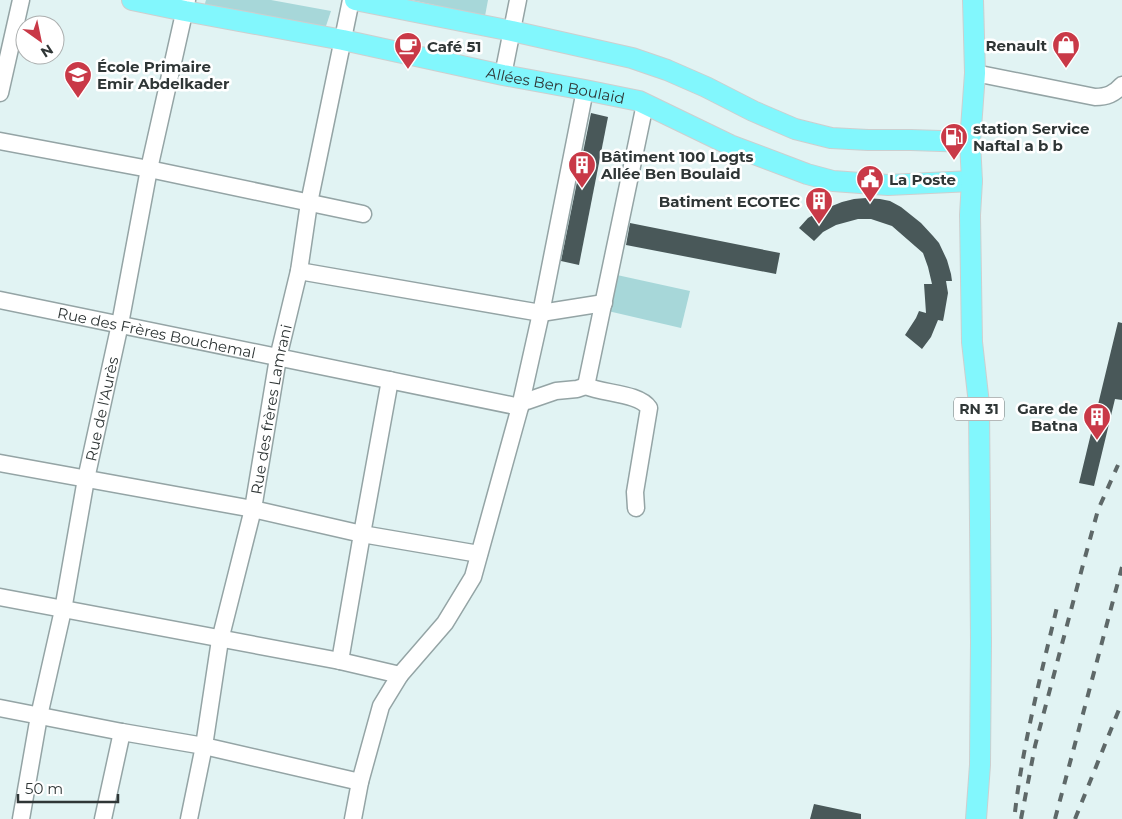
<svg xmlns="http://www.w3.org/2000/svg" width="1122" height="819" font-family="Montserrat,sans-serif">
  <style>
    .green { fill: #a7d7d9 }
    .building { fill: #495859 }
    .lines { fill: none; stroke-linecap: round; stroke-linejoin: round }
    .minor-casing { stroke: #94a4a5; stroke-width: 19 }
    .major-casing { stroke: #cdcfcf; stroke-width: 22 }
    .minor { stroke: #fff; stroke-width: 16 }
    .major { stroke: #82f7fd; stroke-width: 20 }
    .rail { stroke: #5e6868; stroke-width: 4; stroke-dasharray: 9 9; stroke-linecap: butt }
    .labels { text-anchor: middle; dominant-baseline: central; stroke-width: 5; stroke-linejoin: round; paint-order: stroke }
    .shield { fill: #fff; stroke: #6d7272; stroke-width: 1 }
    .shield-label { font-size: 14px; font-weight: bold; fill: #2f3636 }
    .poi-label { font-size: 15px; font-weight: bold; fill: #2f3636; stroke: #fff; text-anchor: start }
    .street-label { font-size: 15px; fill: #2f3636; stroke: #fff }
  </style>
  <rect width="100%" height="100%" fill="#e1f3f3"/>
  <g class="green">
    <path d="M206,0H271L331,11L325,29L203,10Z"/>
    <path d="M411,0H488L485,16Z"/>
    <path d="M617,275L690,291L681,328L608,311Z"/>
  </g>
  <g class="building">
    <path d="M591,113L608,117L579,265L561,261Z"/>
    <path d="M866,198L880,199L890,201L901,207L921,223L933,236L939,243L947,260L951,274L952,281H946L948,293L944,316L943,321L938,320L931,337L922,349L905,335L916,318L919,311L926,313L924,284H932L928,267L923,253L892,226L871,219H858L836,225L823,232L814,241L799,228L808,218L822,210L842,202L854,199Z"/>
    <path d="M630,223L780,253L776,274L626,245Z"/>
    <path d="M1118,322L1122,323V400L1115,399L1094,486L1079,483Z"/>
    <path d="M814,804L861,814V819H810Z"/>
  </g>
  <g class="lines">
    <defs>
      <g id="minor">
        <path d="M975,73L1095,97C1107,97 1114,94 1122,85"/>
        <path d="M503,75L518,0"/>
        <path d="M0,93L21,0"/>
        <path d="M0,141L149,169L363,214"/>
        <path d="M299,271L541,313L604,303"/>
        <path id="s1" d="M0,300L520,407"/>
        <path d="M527,401L556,391L577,389L586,386"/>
        <path d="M0,463L253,509L362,534L479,554"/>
        <path d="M636,508L635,492L649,408C639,393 604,394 586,386L645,104"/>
        <path d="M0,597L340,661L400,675"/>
        <path d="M340,661L362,534L390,380"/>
        <path d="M0,708L122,732L204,746L360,782"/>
        <path id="s2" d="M21,819L39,716L63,610L86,479L120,324L149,169L187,0"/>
        <path d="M103,819L122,732"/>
        <path id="s3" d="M189,819L204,746L220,640L253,509L278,358L299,271L309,203L351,0"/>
        <path d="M353,819L360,782L381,706L400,675L445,623L473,577L520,407L541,313L585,90"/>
      </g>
      <g id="major">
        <path id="s4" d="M132,0L185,11L343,40L503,75L585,90L639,101L730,145L807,174L833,181L888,185L972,181"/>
        <path d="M355,0L512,31L632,58L667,70L706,87L753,111L795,129L831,138L868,140H911L970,142"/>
        <path d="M973,0L975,73L970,142L972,181L970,215L972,342L979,404L981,642L980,765L976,819"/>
      </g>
    </defs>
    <use href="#minor" class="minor-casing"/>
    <use href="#major" class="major-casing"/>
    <use href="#minor" class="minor"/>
    <use href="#major" class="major"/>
    <g class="rail">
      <path d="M1015,812C1023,743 1041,675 1057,607"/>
      <path d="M1021,819L1035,746L1084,561L1098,510L1118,465"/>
      <path d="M1055,819L1122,567"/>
      <path d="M1075,819L1122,702"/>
    </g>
  </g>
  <defs>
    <symbol id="shop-pin" viewBox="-11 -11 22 30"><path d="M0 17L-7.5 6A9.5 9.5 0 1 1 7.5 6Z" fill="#c93947" stroke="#fff"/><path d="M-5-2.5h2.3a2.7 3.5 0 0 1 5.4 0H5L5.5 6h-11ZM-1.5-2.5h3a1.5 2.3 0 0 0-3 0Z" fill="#fff"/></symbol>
    <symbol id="cafe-pin" viewBox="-11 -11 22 30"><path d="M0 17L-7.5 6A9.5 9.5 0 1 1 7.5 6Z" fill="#c93947" stroke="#fff"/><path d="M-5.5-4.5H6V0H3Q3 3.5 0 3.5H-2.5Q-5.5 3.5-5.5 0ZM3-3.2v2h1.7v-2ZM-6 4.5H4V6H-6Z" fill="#fff"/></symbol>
    <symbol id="school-pin" viewBox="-11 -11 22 30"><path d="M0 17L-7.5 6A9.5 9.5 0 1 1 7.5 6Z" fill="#c93947" stroke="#fff"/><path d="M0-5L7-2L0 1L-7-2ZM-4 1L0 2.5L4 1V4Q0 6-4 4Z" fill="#fff"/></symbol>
    <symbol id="fuel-pin" viewBox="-11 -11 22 30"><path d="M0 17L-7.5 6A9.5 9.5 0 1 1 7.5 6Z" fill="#c93947" stroke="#fff"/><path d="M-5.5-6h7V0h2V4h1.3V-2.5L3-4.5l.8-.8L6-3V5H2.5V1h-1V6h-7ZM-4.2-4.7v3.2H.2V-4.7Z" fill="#fff"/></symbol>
    <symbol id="building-pin" viewBox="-11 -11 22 30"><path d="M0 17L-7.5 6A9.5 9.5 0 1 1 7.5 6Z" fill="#c93947" stroke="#fff"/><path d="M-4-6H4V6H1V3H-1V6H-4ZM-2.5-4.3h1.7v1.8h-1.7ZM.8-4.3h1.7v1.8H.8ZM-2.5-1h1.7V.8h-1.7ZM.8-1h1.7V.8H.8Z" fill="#fff"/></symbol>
    <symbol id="civic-pin" viewBox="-11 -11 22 30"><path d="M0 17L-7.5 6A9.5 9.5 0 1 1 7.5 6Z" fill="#c93947" stroke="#fff"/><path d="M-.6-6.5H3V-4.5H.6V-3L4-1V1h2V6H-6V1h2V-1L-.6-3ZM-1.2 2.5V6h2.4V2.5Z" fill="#fff"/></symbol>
  </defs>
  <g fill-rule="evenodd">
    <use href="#shop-pin" x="1050" y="29" width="32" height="43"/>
    <use href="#cafe-pin" x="392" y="30" width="32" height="43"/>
    <use href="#school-pin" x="62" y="59" width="32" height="43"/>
    <use href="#fuel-pin" x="938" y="121" width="32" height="43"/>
    <use href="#building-pin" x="566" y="149" width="32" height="43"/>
    <use href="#civic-pin" x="854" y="163" width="32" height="43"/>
    <use href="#building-pin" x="803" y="185" width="32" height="43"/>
    <use href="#building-pin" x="1081" y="401" width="32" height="43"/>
  </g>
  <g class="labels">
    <rect class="shield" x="954" y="397.5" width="50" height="23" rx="4"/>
    <g class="shield-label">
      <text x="979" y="409">RN 31</text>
    </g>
    <g class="poi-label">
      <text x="1047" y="45" text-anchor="end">Renault</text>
      <text x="427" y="46">Café 51</text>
      <text x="97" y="66">École Primaire<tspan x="97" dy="17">Emir Abdelkader</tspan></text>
      <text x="973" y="128">station Service<tspan x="973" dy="17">Naftal a b b</tspan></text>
      <text x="601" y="156">Bâtiment 100 Logts<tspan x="601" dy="17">Allée Ben Boulaid</tspan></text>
      <text x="889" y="179">La Poste</text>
      <text x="800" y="201" text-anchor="end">Batiment ECOTEC</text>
      <text x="1078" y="408" text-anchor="end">Gare de<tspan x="1078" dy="17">Batna</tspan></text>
    </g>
    <g class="street-label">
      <text stroke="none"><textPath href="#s4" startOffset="432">Allées Ben Boulaid</textPath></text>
      <text stroke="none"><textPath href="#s1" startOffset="160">Rue des Frères Bouchemal</textPath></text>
      <text stroke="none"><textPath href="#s2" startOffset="418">Rue de l'Aurès</textPath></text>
      <text stroke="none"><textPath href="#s3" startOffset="418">Rue des frères Lamrani</textPath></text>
    </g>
  </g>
  <g transform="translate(40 40) rotate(147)"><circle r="24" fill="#ffffff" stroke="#acafaf"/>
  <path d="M0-4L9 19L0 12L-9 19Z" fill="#c93947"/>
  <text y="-8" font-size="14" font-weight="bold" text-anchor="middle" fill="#2f3636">N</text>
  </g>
  <path d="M18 794v8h100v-8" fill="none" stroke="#2f3636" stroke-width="2.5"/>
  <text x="25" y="794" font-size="15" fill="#2f3636" stroke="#ffffff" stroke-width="4" paint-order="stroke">50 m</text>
</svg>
